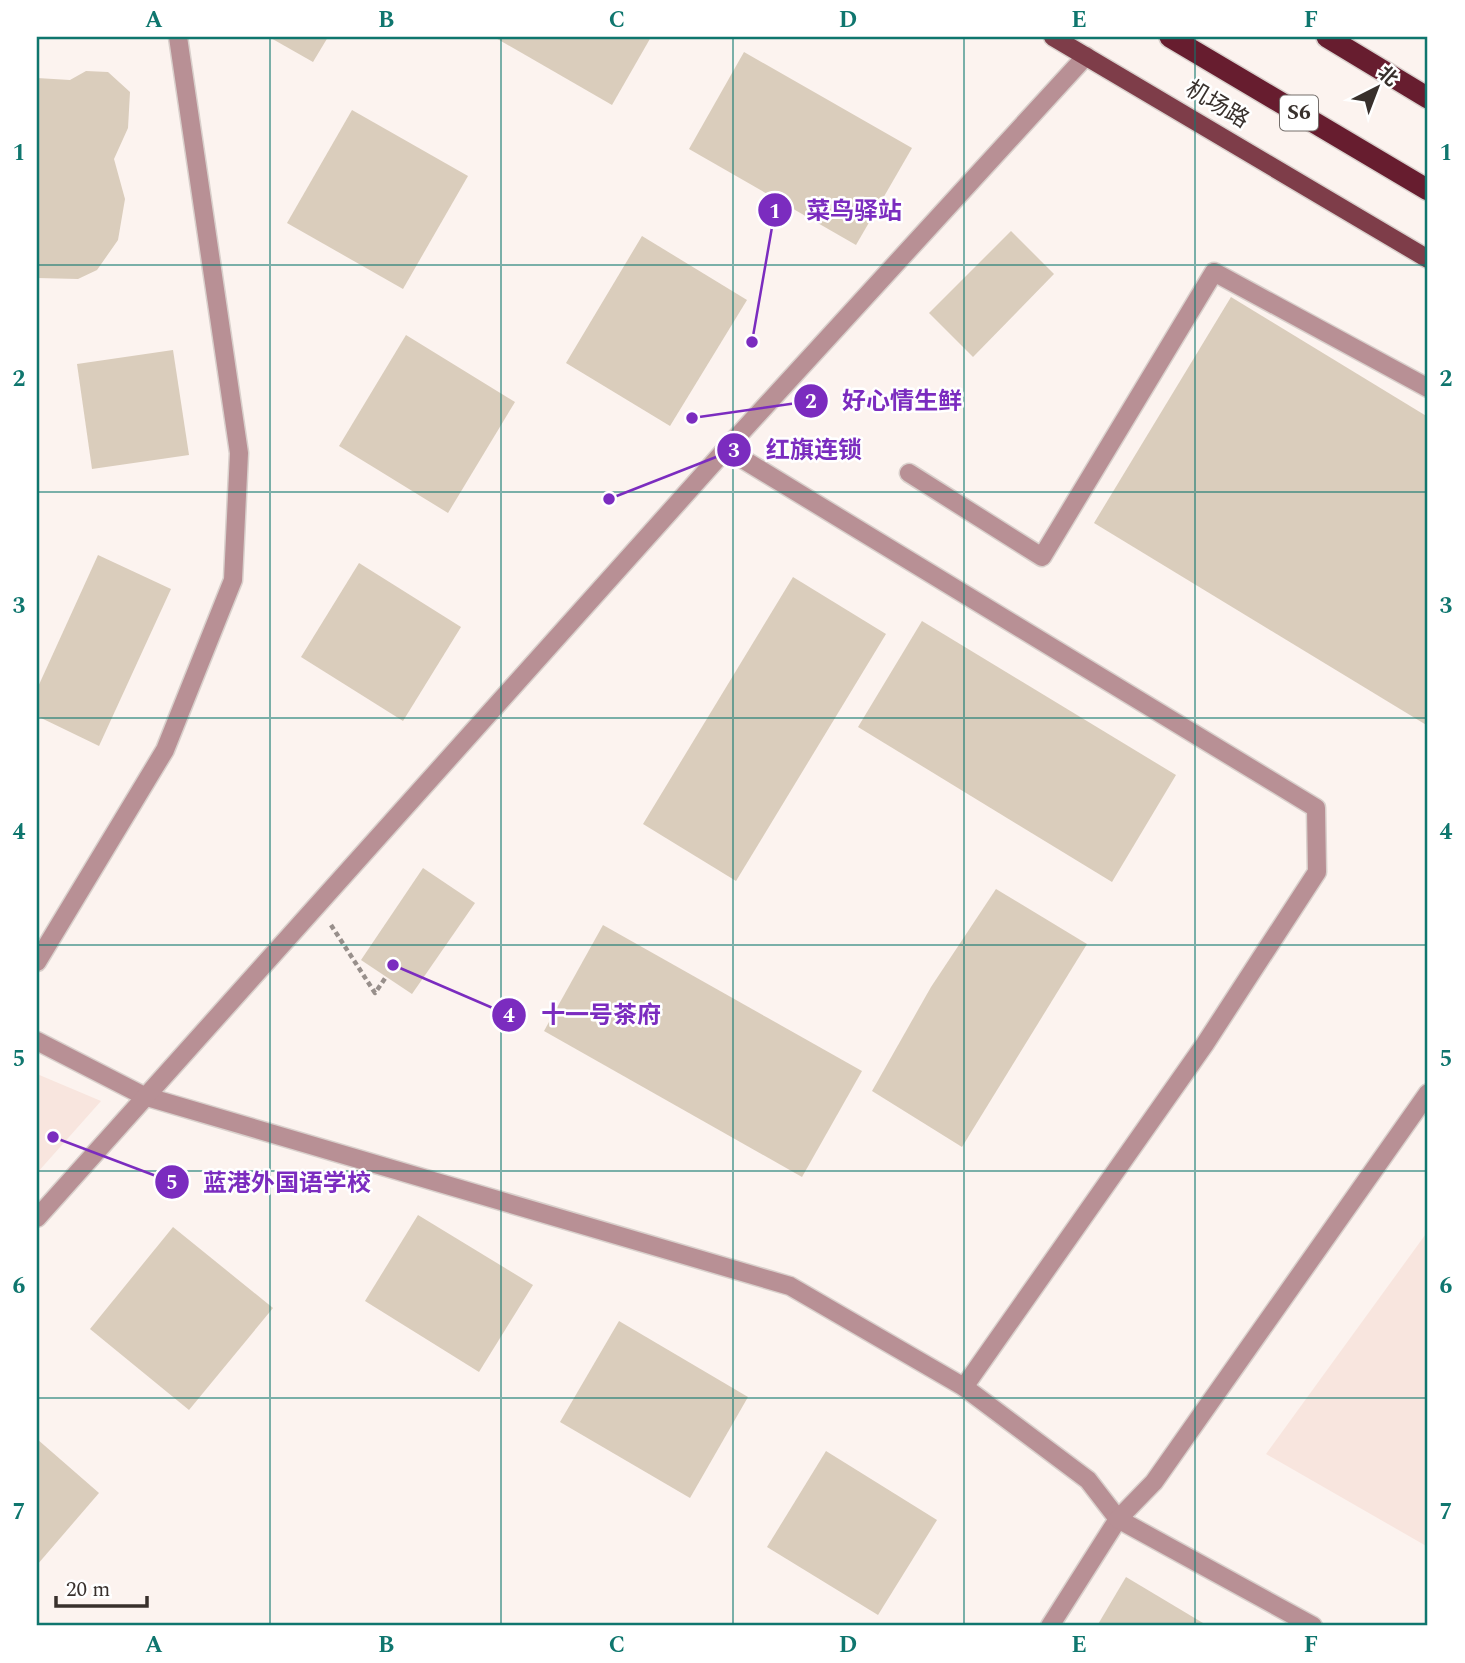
<svg xmlns="http://www.w3.org/2000/svg" width="1465" height="1663" font-family="Spectral,'Noto Sans SC',serif">
  <style>
    .built { fill: #f8e5de }
    .building { fill: #dacdbc }
    .lines { fill: none; stroke-linecap: round; stroke-linejoin: round }
    .minor-casing { stroke: #d9d0cc; stroke-width: 21 }
    .major-casing { stroke: #d9d0cc; stroke-width: 21 }
    .highway-casing { stroke: #d9d0cc; stroke-width: 24 }
    .path { stroke: #988f8b; stroke-width: 4.5; stroke-dasharray: 5 3.5; stroke-linecap: butt }
    .minor { stroke: #b89095; stroke-width: 18 }
    .major { stroke: #7e3d49; stroke-width: 18 }
    .highway { stroke: #671d2f; stroke-width: 21 }
    .grid { fill: none; stroke: #0f766e; stroke-width: 2; stroke-opacity: 0.55 }
    .labels { text-anchor: middle; dominant-baseline: central; stroke-width: 5; stroke-linejoin: round; paint-order: stroke }
    .shield { fill: #fff; stroke: #746e6b; stroke-width: 2 }
    .shield-label { font-size: 21px; font-weight: bold; fill: #38302c }
    .street-label { font-size: 23px; fill: #38302c; stroke: #fff }
    .leader { fill: none; stroke: #7b2cbf; stroke-width: 2.5 }
    .callout-dot { fill: #7b2cbf; stroke: #fff; stroke-width: 2.5 }
    .mark-label { font-size: 21px; text-anchor: middle; font-weight: bold; fill: #fff }
    .callout-label { font-size: 24px; text-anchor: middle; font-weight: bold; fill: #7b2cbf; stroke: #fff; stroke-width: 5; stroke-linejoin: round; paint-order: stroke }
    .neatline { fill: none; stroke: #0f766e; stroke-width: 2.5 }
    .grid-label { font-size: 23px; text-anchor: middle; font-weight: bold; fill: #0f766e }
  </style>
  <rect width="100%" height="100%" fill="#fcf3ef"/>
  <g class="built">
    <path d="M37,1074L101,1101L37,1173Z"/>
    <path d="M1428,1231V1547L1266,1454Z"/>
  </g>
  <g class="building">
    <path d="M269,37H328L313,62Z"/>
    <path d="M494,37H651L612,105Z"/>
    <path d="M744,52L912,148L856,245L689,149Z"/>
    <path d="M86,71L108,72L130,92L128,128L114,159L125,199L118,240L97,270L78,279L37,278V78L70,80Z"/>
    <path d="M352,110L468,176L403,289L287,223Z"/>
    <path d="M1011,231L1054,274L973,357L929,313Z"/>
    <path d="M642,236L747,300L670,426L566,363Z"/>
    <path d="M1231,297L1428,417V726L1094,523Z"/>
    <path d="M406,335L515,402L448,513L339,446Z"/>
    <path d="M173,350L189,455L92,469L77,364Z"/>
    <path d="M98,555L171,589L99,746L37,716V689Z"/>
    <path d="M359,563L461,627L403,721L301,657Z"/>
    <path d="M793,577L886,634L736,881L643,824Z"/>
    <path d="M922,621L1176,775L1112,882L858,727Z"/>
    <path d="M423,868L475,903L412,994L361,960Z"/>
    <path d="M996,889L1087,944L962,1147L872,1091L931,987Z"/>
    <path d="M603,925L862,1071L802,1177L544,1031Z"/>
    <path d="M418,1215L533,1285L479,1372L365,1301Z"/>
    <path d="M173,1227L273,1308L189,1410L90,1329Z"/>
    <path d="M619,1321L748,1397L690,1498L560,1422Z"/>
    <path d="M37,1439L99,1493L37,1565Z"/>
    <path d="M826,1451L937,1520L878,1615L767,1547Z"/>
    <path d="M1126,1577L1208,1626H1097Z"/>
  </g>
  <g class="lines">
    <defs>
      <g id="minor">
        <path d="M726,449L1316,808L1317,872L1205,1044L964,1387"/>
        <path d="M909,473L1042,557L1214,272L1428,388"/>
        <path d="M37,962L165,750L233,580L239,453L178,37"/>
        <path d="M37,1041L144,1096L790,1286L964,1387L1088,1480L1118,1519L1050,1626"/>
        <path d="M37,1218L726,449L1086,56"/>
        <path d="M1313,1626L1118,1519L1154,1482L1428,1093"/>
      </g>
      <path id="major" d="M1053,37L1428,259"/>
      <g id="highway">
        <path d="M1170,37L1428,190"/>
        <path d="M1327,37L1428,98"/>
      </g>
    </defs>
    <use href="#minor" class="minor-casing"/>
    <use href="#major" class="major-casing"/>
    <use href="#highway" class="highway-casing"/>
    <path class="path" d="M331,925L375,993L386,977"/>
    <use href="#minor" class="minor"/>
    <use href="#major" class="major"/>
    <use href="#highway" class="highway"/>
  </g>
  <path class="grid" d="M270,37V1626M501,37V1626M733,37V1626M964,37V1626M1195,37V1626M37,265H1428M37,492H1428M37,718H1428M37,945H1428M37,1171H1428M37,1398H1428"/>
  <g class="labels">
    <rect class="shield" x="1280" y="95.5" width="38" height="35" rx="5"/>
    <g class="shield-label">
      <text x="1299" y="113">S6</text>
    </g>
    <g class="street-label">
      <text transform="translate(1217 105) rotate(31)">机场路</text>
    </g>
  </g>
  <path class="leader" d="M752 342L775 210M692 418L811 401M609 499L734 450M393 965L509 1015M53 1137L172 1182"/>
  <g class="callout-dot">
    <circle cx="752" cy="342" r="7"/>
    <circle cx="692" cy="418" r="7"/>
    <circle cx="609" cy="499" r="7"/>
    <circle cx="393" cy="965" r="7"/>
    <circle cx="53" cy="1137" r="7"/>
    <circle cx="775" cy="210" r="18"/>
    <circle cx="811" cy="401" r="18"/>
    <circle cx="734" cy="450" r="18"/>
    <circle cx="509" cy="1015" r="18"/>
    <circle cx="172" cy="1182" r="18"/>
  </g>
  <g class="mark-label">
    <text x="775" y="218">1</text>
    <text x="811" y="408">2</text>
    <text x="734" y="457">3</text>
    <text x="509" y="1022">4</text>
    <text x="172" y="1189">5</text>
  </g>
  <g class="callout-label">
    <text x="854" y="219">菜鸟驿站</text>
    <text x="902" y="409">好心情生鲜</text>
    <text x="814" y="458">红旗连锁</text>
    <text x="601" y="1023">十一号茶府</text>
    <text x="287" y="1191">蓝港外国语学校</text>
  </g>
  <rect width="1465" height="1663" fill="none" stroke="#ffffff" stroke-width="77"/>
  <g transform="translate(1377 88) rotate(42)" stroke="#ffffff" stroke-width="5" paint-order="stroke">
  <path d="M0-5L12 26L0 18L-12 26Z" fill="#38302c"/>
  <text y="-10" font-size="19" font-weight="bold" text-anchor="middle" fill="#38302c">北</text>
  </g>
  <path d="M56 1596v10h91v-10" fill="none" stroke="#38302c" stroke-width="3.5"/>
  <text x="66" y="1596" font-size="21" fill="#38302c" stroke="#ffffff" stroke-width="5" paint-order="stroke">20 m</text>
  <rect x="38" y="38" width="1388" height="1586" class="neatline"/>
  <g class="grid-label">
    <text x="154" y="27">A</text>
    <text x="386" y="27">B</text>
    <text x="617" y="27">C</text>
    <text x="848" y="27">D</text>
    <text x="1079" y="27">E</text>
    <text x="1311" y="27">F</text>
    <text x="19" y="160">1</text>
    <text x="1446" y="160">1</text>
    <text x="19" y="386">2</text>
    <text x="1446" y="386">2</text>
    <text x="19" y="613">3</text>
    <text x="1446" y="613">3</text>
    <text x="19" y="839">4</text>
    <text x="1446" y="839">4</text>
    <text x="19" y="1066">5</text>
    <text x="1446" y="1066">5</text>
    <text x="19" y="1293">6</text>
    <text x="1446" y="1293">6</text>
    <text x="19" y="1519">7</text>
    <text x="1446" y="1519">7</text>
    <text x="154" y="1652">A</text>
    <text x="386" y="1652">B</text>
    <text x="617" y="1652">C</text>
    <text x="848" y="1652">D</text>
    <text x="1079" y="1652">E</text>
    <text x="1311" y="1652">F</text>
  </g>
</svg>
